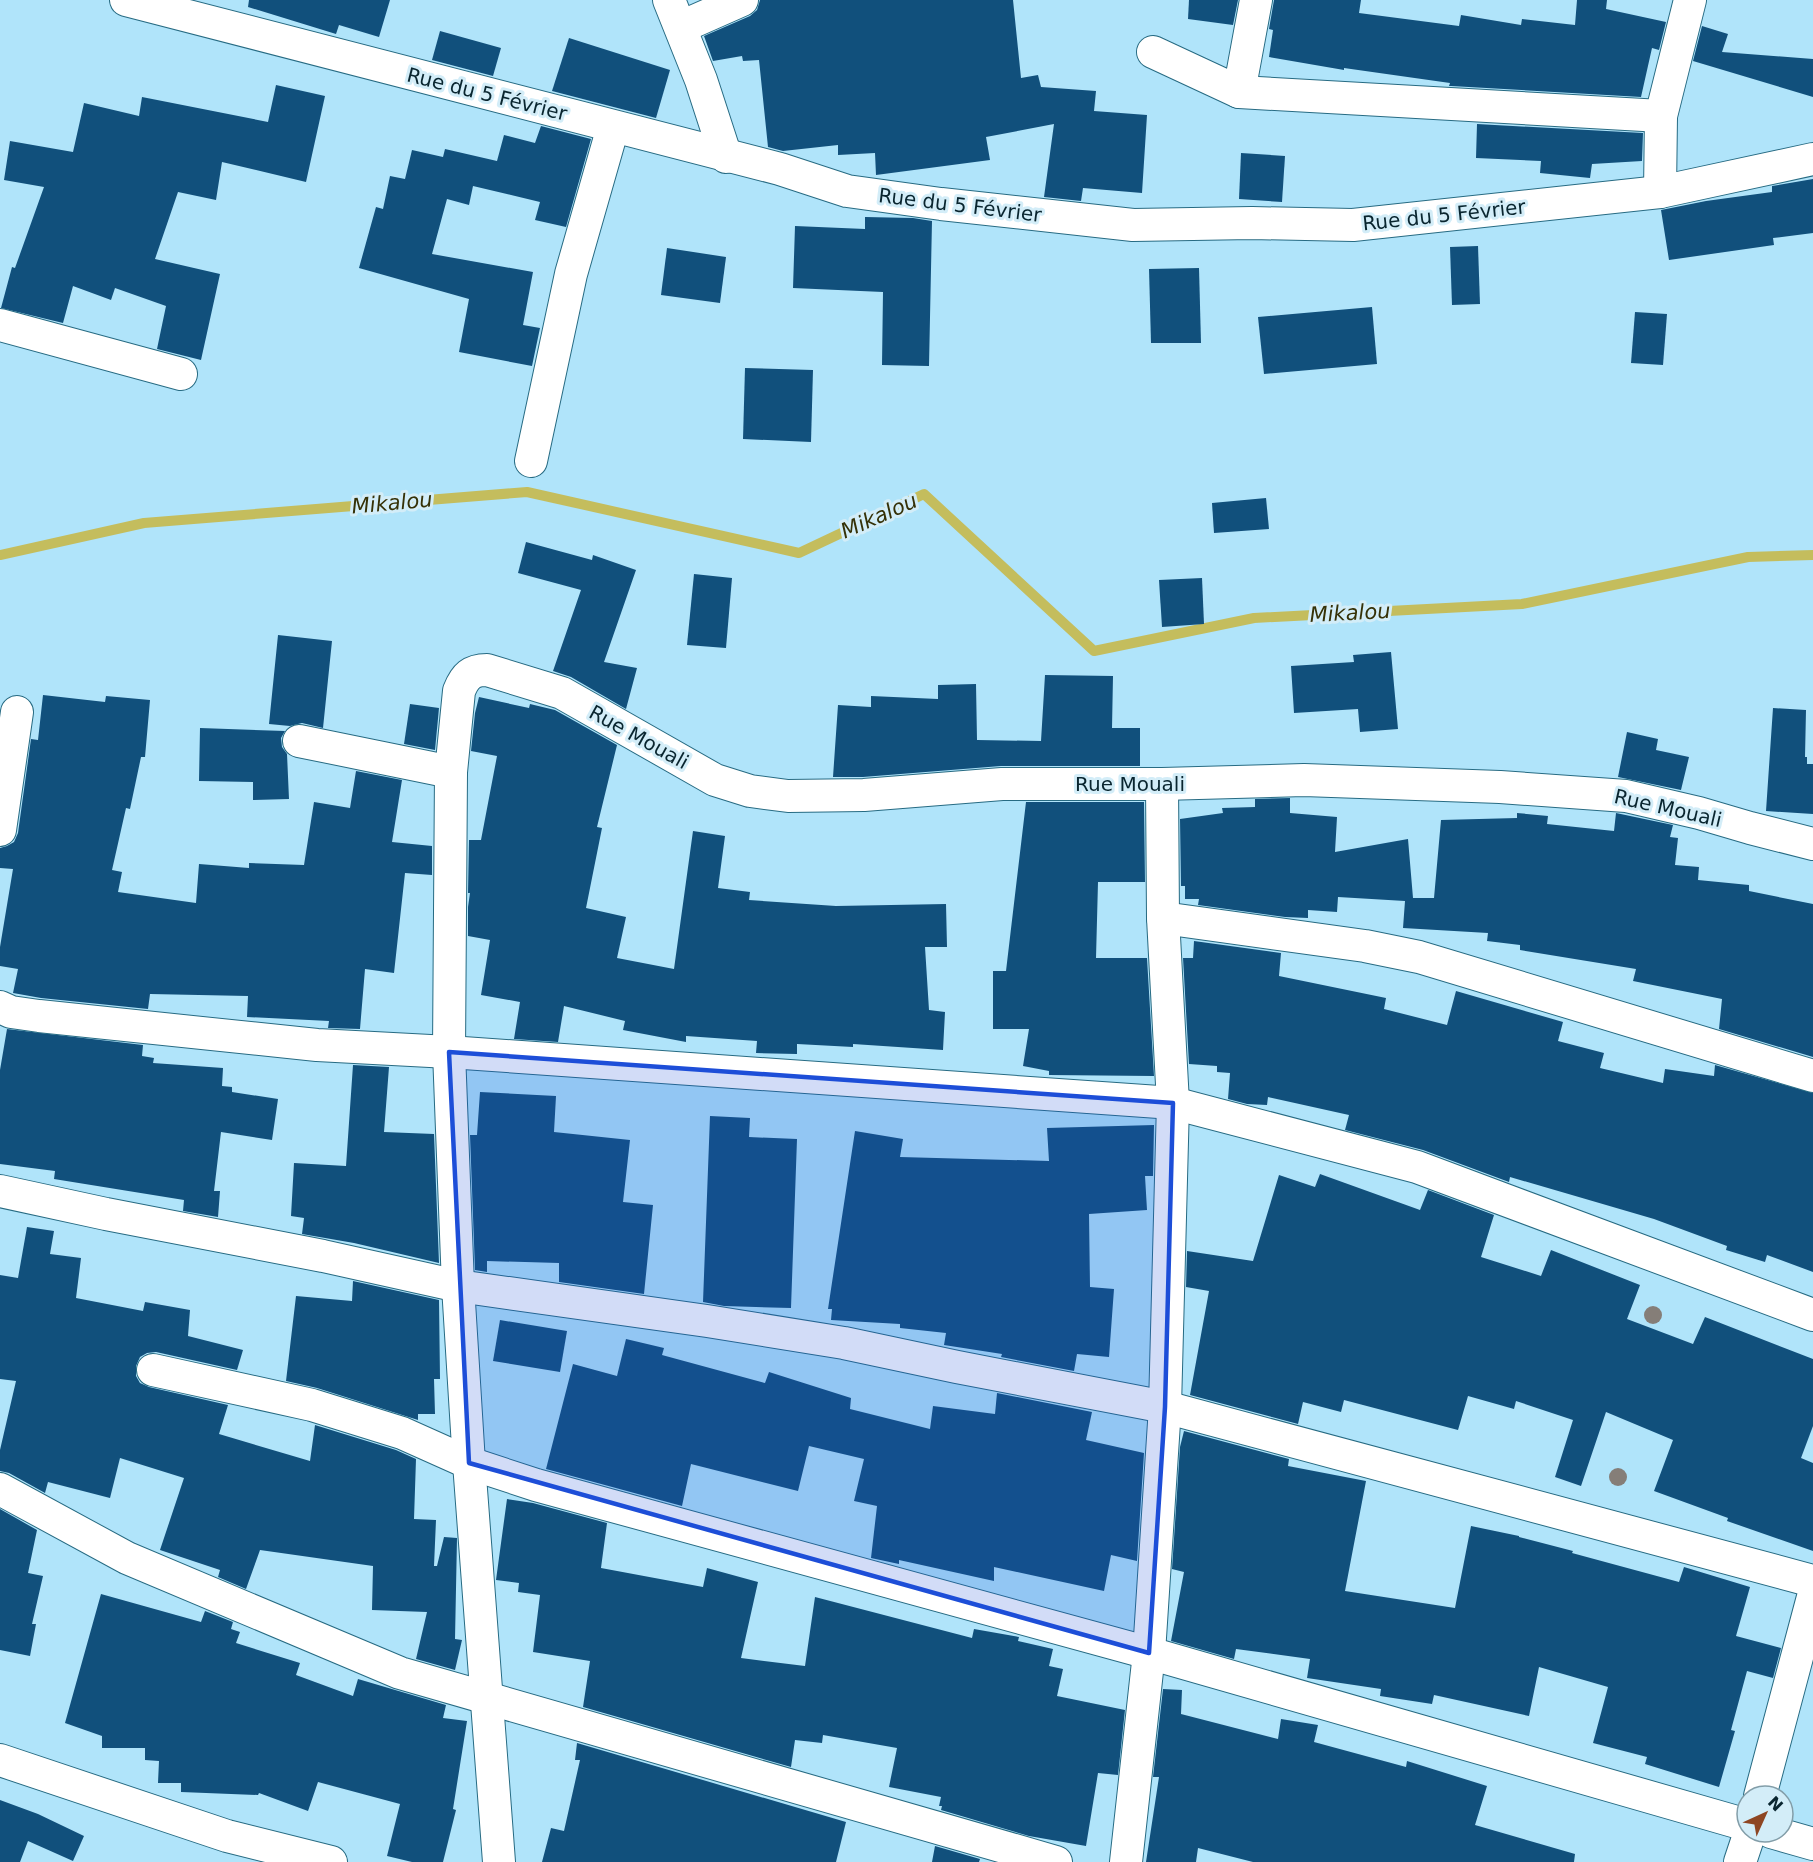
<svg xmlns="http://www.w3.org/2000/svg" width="1813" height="1862" font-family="'DejaVu Sans',sans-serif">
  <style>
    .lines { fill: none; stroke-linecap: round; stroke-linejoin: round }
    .stream { stroke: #c4bd5d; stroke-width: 10 }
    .building { fill: #11507c }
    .minor-casing { stroke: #276b83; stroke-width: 34 }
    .minor { stroke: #fff; stroke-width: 32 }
    .tree { fill: #857e78 }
    .marked { fill: #1d4ed8; fill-opacity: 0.2; stroke: #1d4ed8; stroke-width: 4.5; stroke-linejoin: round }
    .labels { text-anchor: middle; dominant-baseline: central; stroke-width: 6; stroke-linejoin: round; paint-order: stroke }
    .street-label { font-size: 20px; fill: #09252f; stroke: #d3edf8 }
    .water-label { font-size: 21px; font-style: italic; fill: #353107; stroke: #d3edf8 }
  </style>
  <rect width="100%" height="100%" fill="#b0e4fa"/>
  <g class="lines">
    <path class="stream" d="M0,555L144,523L527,492L799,553L924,494L1094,651L1254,618L1522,604L1748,557L1813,555"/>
  </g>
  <g class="building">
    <path d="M249,0H390L379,37L339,25L336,34L248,7Z"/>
    <path d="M760,0H1013L1021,78L1038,75L1041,87L1096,91L1094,111L1147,115L1142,193L1083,188L1081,201L1044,197L1054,124L986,137L990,160L876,175L875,153L838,155V145L783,151L768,147L759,60L743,61L742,56L713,61L704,36L750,16L757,10Z"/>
    <path d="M1189,0H1238L1233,25L1188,19Z"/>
    <path d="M1274,0H1361L1359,13L1459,26L1461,15L1521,25L1522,19L1575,25L1577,0H1607L1606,9L1666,22L1659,50L1652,48L1641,97L1451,86H1449L1450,83L1344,68V70L1269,57L1273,30L1269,29Z"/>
    <path d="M1702,26L1728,34L1722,52L1813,59V97L1693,61Z"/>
    <path d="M440,31L501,48L493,76L432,60Z"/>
    <path d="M569,38L670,70L656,118L552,91Z"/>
    <path d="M276,85L325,96L306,182L222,162L216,200L178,192L155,259L220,274L201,360L157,349L166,306L115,288L111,300L73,286L63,323L1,308L12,267L15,268L44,187L4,180L10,141L73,152L84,103L139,116L142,97L268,122Z"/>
    <path d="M1477,124L1643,133L1642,161L1592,164L1590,178L1540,173L1541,161L1476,158Z"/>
    <path d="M541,126L591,139L566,227L535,220L540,202L473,186L469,205L447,199L432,254L533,272L523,325L540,328L532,366L459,352L469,299L359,268L376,207L383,209L390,176L405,179L412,150L443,157L445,149L497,161L504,135L535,143Z"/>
    <path d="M1241,153L1285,156L1282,202L1239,199Z"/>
    <path d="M1813,179V233L1773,238L1774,245L1669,260L1661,210L1706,201L1772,192V186Z"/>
    <path d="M865,217L913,218L932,221L929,366L882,365L883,292L793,288L795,226L865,229Z"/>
    <path d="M1478,246L1480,304L1452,305L1450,247Z"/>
    <path d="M667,248L726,257L720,303L661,295Z"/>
    <path d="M1199,268L1201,343H1151L1149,269Z"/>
    <path d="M1372,307L1377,364L1264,374L1258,317Z"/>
    <path d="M1635,312L1667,314L1663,365L1631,363Z"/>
    <path d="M745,368L813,370L811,442L743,439Z"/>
    <path d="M1266,498L1269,529L1214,533L1212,503Z"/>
    <path d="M526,542L592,560L593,555L636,570L604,662L637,668L626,709L571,677L553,671L581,590L518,573Z"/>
    <path d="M694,574L732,578L726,648L687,645Z"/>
    <path d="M1202,578L1204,624L1162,627L1159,580Z"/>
    <path d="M278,635L332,641L323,728L302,723L290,726L269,724Z"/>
    <path d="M1391,652L1398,729L1360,732L1358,709L1294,713L1291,666L1354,662L1353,655Z"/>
    <path d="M1045,675L1113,676L1112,728H1140V766H1001L863,777H833L838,705L871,707V696L938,699V685L976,684L977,740L1041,741Z"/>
    <path d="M43,695L105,702L106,696L150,700L145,757H141L130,809L126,808L112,870L122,872L118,892L196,903L199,864L249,868V863L304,865L314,802L350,808L356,771L402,780L392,842L432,846V875L405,873L394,973L365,969L360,1029L328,1028L329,1021L247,1017L248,996L150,994L148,1009L41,998L13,993L18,969L0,966V947L13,869L0,868V848L7,846L14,842L18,833L31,739L38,740Z"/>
    <path d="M479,697L529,708L530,704L555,710L617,745L597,827L602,828L586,908L626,917L617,958L674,969L693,831L725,836L718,888L750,892L749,900L836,906L946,904L947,947H925L929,1010L945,1012L943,1050L853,1044V1047L797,1044V1054L756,1053L757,1041L686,1036V1042L623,1030L625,1021L564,1006L558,1042L514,1039L520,1002L481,995L490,940L468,936V907L470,893H468L469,840H481L497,756L471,751L475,713Z"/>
    <path d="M410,704L439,708L435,750L404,744Z"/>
    <path d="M1773,708L1806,710L1805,757H1807V764H1813V814L1766,811Z"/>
    <path d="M200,728L285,731L281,738L282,747L287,754L289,799L253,800V782L199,781Z"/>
    <path d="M1627,732L1658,739L1656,750L1689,757L1681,790L1618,777Z"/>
    <path d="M1290,798V813L1337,817L1335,852L1408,839L1413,898H1434L1441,820L1517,818V813L1548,816L1547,824L1614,831L1616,813L1673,825L1670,837L1678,838L1675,865L1699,867L1698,880L1749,885V891L1813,904V1057L1719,1029L1722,999L1633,981L1636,969L1520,950V945L1487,941L1488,933L1403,928L1405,901L1338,897L1337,912L1308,910V918L1285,917L1198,905L1199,899H1185V886H1181L1180,819L1223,813L1222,808L1255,807V799Z"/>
    <path d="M1026,802H1144L1145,882H1098L1096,958H1147L1154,1076L1049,1075V1071L1023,1066L1029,1029H993V971H1006Z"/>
    <path d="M1194,941L1281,953L1279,976L1386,998L1384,1009L1447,1025L1456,991L1563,1022L1558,1041L1604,1053L1600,1068L1663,1083L1665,1069L1714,1076L1715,1065L1813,1093V1272L1767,1255L1765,1262L1726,1250L1727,1246L1654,1219L1510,1177L1509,1182L1423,1150L1345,1130L1349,1115L1268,1097L1267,1105L1247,1104L1228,1099L1230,1073L1217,1072V1066L1189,1064L1183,958H1193Z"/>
    <path d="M7,1029L143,1045L142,1056L154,1058L153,1063L223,1068L222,1086L232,1087V1092L278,1099L272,1140L221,1132L214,1191H220L218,1217L183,1211L184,1200L54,1179L55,1171L0,1164V1070Z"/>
    <path d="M353,1065L389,1067L384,1132L434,1134L439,1263L354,1243L302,1234L304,1218L291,1216L294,1163L346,1166Z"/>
    <path d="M480,1092L556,1096L554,1132L630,1140L623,1202L653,1205L644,1294L559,1282V1263L487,1261V1272L475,1270L470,1135H477Z"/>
    <path d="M710,1116L750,1118L749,1137L797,1139L791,1308L724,1306L703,1302Z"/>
    <path d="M1154,1125L1153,1176H1145L1147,1210L1089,1214L1090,1287L1114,1289L1109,1357L1077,1354L1074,1371L1001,1357L1002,1354L944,1345L946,1333L900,1328V1324L831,1320L832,1309H828L855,1131L903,1139L900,1157L1049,1161L1047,1128Z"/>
    <path d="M1320,1174L1420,1210L1428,1190L1494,1215L1481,1257L1541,1276L1551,1250L1640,1285L1627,1319L1693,1344L1705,1317L1813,1359V1426L1801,1458L1813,1463V1551L1727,1521L1728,1518L1654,1491L1673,1440L1606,1412L1581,1486L1555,1477L1573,1420L1516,1401L1514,1409L1468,1396L1458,1430L1344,1400L1341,1412L1303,1402L1298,1424L1190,1395L1209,1291L1186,1287L1187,1251L1253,1261L1279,1175L1315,1187Z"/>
    <path d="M27,1227L54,1231L50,1254L81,1258L76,1298L143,1311L145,1302L190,1310L188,1336L243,1350L237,1370L156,1352L147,1353L140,1357L136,1366V1376L140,1383L149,1387L228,1405L219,1434L310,1461L315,1425L396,1450L416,1459L414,1519L436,1520L434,1566H437L444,1537L457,1538L455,1639L462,1640L455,1670L416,1659L427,1612L372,1610L373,1566L260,1550L246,1589L218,1577L220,1570L160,1550L184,1478L120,1458L110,1498L48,1482L45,1493L9,1473L0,1471V1450L16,1381L0,1379V1275L18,1278Z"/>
    <path d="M353,1281L439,1300L440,1379H434L435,1414H418V1420L317,1388L286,1381L296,1296L352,1301Z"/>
    <path d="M500,1320L567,1331L560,1372L493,1361Z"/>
    <path d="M626,1339L664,1348L662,1355L765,1383L769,1372L851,1398L850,1409L930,1429L933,1406L995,1414L997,1393L1092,1412L1086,1440L1144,1453L1137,1561L1111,1555L1104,1591L994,1567V1581L899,1560V1564L871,1558L877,1506L854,1501L864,1459L809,1446L798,1491L691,1464L682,1506L546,1469L573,1364L617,1376Z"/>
    <path d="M1184,1431L1289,1459L1288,1466L1366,1481L1345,1591L1455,1608L1471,1526L1519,1536V1537L1573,1551L1572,1553L1679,1582L1684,1567L1750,1587L1736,1636L1781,1648L1773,1678L1747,1671L1731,1730L1735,1731L1719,1787L1645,1764L1647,1757L1593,1743L1608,1687L1539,1667L1529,1716L1434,1695L1432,1704L1380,1696L1381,1689L1307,1678L1310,1659L1236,1649L1234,1659L1171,1641L1184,1572L1172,1569L1180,1447Z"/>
    <path d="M507,1499L533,1503L607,1523L601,1568L703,1587L707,1568L758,1582L741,1658L805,1666L815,1597L972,1638L974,1629L1019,1637L1018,1641L1053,1649L1049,1666L1063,1669L1057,1696L1125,1710L1118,1775L1098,1773L1086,1846L1029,1836L941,1810L942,1806H939L941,1797L889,1787L897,1748L823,1735L822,1743L795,1740L791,1767L583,1707L590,1661L533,1652L540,1595L518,1592L519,1583L496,1580Z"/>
    <path d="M0,1509L37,1530L28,1573L43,1576L32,1624H36L30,1656L0,1650Z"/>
    <path d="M101,1594L201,1622L205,1611L233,1622L231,1629L240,1632L236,1643L300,1663L296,1675L353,1696L358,1679L446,1705L443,1718L467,1721L453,1809L456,1810L443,1862H412L387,1856L400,1804L318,1782L308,1811L259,1793L258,1795L181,1792V1783H158L159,1761L145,1760V1748H102V1736L65,1723Z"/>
    <path d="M1163,1689L1182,1690L1181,1714L1278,1739L1281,1719L1318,1725L1314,1742L1406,1767L1407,1761L1487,1786L1475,1825L1575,1854L1574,1862H1253L1198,1848L1196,1862H1146L1159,1777H1153Z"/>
    <path d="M577,1743L846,1822L836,1862H542L551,1828L564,1831L580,1760H575Z"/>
    <path d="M0,1800L38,1814L84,1836L73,1861L28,1841L20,1862H0Z"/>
    <path d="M935,1846L980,1859L979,1862H932Z"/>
  </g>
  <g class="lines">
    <defs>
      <g id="minor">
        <path d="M126,0L780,169L847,191L941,204L1133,225L1252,223L1353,225L1660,192L1813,159"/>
        <path d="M669,0L701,80L726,157"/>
        <path d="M681,27L742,0"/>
        <path d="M1153,52L1239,92L1661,116"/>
        <path d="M1239,92L1256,0"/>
        <path d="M1660,192L1661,116L1690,0"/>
        <path d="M0,325L181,374"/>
        <path d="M531,461L571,274L613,127"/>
        <path d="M299,741L451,772"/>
        <path d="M0,830L17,712"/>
        <path d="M1163,918L1365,946L1419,957L1813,1076"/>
        <path d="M0,1007L11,1012L39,1016L317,1045L449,1052L1173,1103L1417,1167L1813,1315"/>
        <path d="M0,1191L106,1214L323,1256L458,1286L707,1321L844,1343L957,1367L1165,1407L1813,1581"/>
        <path d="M153,1370L312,1405L402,1433L469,1463L536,1485L1149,1653L1747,1825"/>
        <path d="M0,1489L127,1558L400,1673L1056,1862"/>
        <path d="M0,1760L227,1836L331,1862"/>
        <path d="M1760,1796L1813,1597"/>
        <path d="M1771,1832L1813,1844"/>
        <path d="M499,1862L469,1463L458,1286L449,1052L451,772L459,691C465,676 471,670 487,670L562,693L715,780L750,791L788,796L864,795L1002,784H1162L1304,780L1500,787L1626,796L1699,813L1750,828L1813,844"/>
        <path d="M1126,1862L1149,1653L1165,1407L1173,1103L1163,918L1162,784"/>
        <path d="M1740,1862L1750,1832"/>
      </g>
    </defs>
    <use href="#minor" class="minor-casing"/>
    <use href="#minor" class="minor"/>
  </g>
  <g class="tree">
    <circle cx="1653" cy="1315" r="9"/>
    <circle cx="1618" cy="1477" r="9"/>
  </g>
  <path class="marked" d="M449,1052L1173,1103L1165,1407L1149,1653L469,1463Z"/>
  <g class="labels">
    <g class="street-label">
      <text transform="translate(487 94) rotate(14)">Rue du 5 Février</text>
      <text transform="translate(960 205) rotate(7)">Rue du 5 Février</text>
      <text transform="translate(1444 215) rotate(-6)">Rue du 5 Février</text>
      <text transform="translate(639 737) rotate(29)">Rue Mouali</text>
      <text x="1130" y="784">Rue Mouali</text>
      <text transform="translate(1668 808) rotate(13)">Rue Mouali</text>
    </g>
    <g class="water-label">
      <text transform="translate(392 503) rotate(-5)">Mikalou</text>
      <text transform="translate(879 516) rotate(-24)">Mikalou</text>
      <text transform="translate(1350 613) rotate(-3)">Mikalou</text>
    </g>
  </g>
  <g transform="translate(1765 1814) rotate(45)"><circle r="28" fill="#d3edf8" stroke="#829da8" stroke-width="1.5"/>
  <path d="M0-4.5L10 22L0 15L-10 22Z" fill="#8e4623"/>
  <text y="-9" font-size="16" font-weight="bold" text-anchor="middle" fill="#09252f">N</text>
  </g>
</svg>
